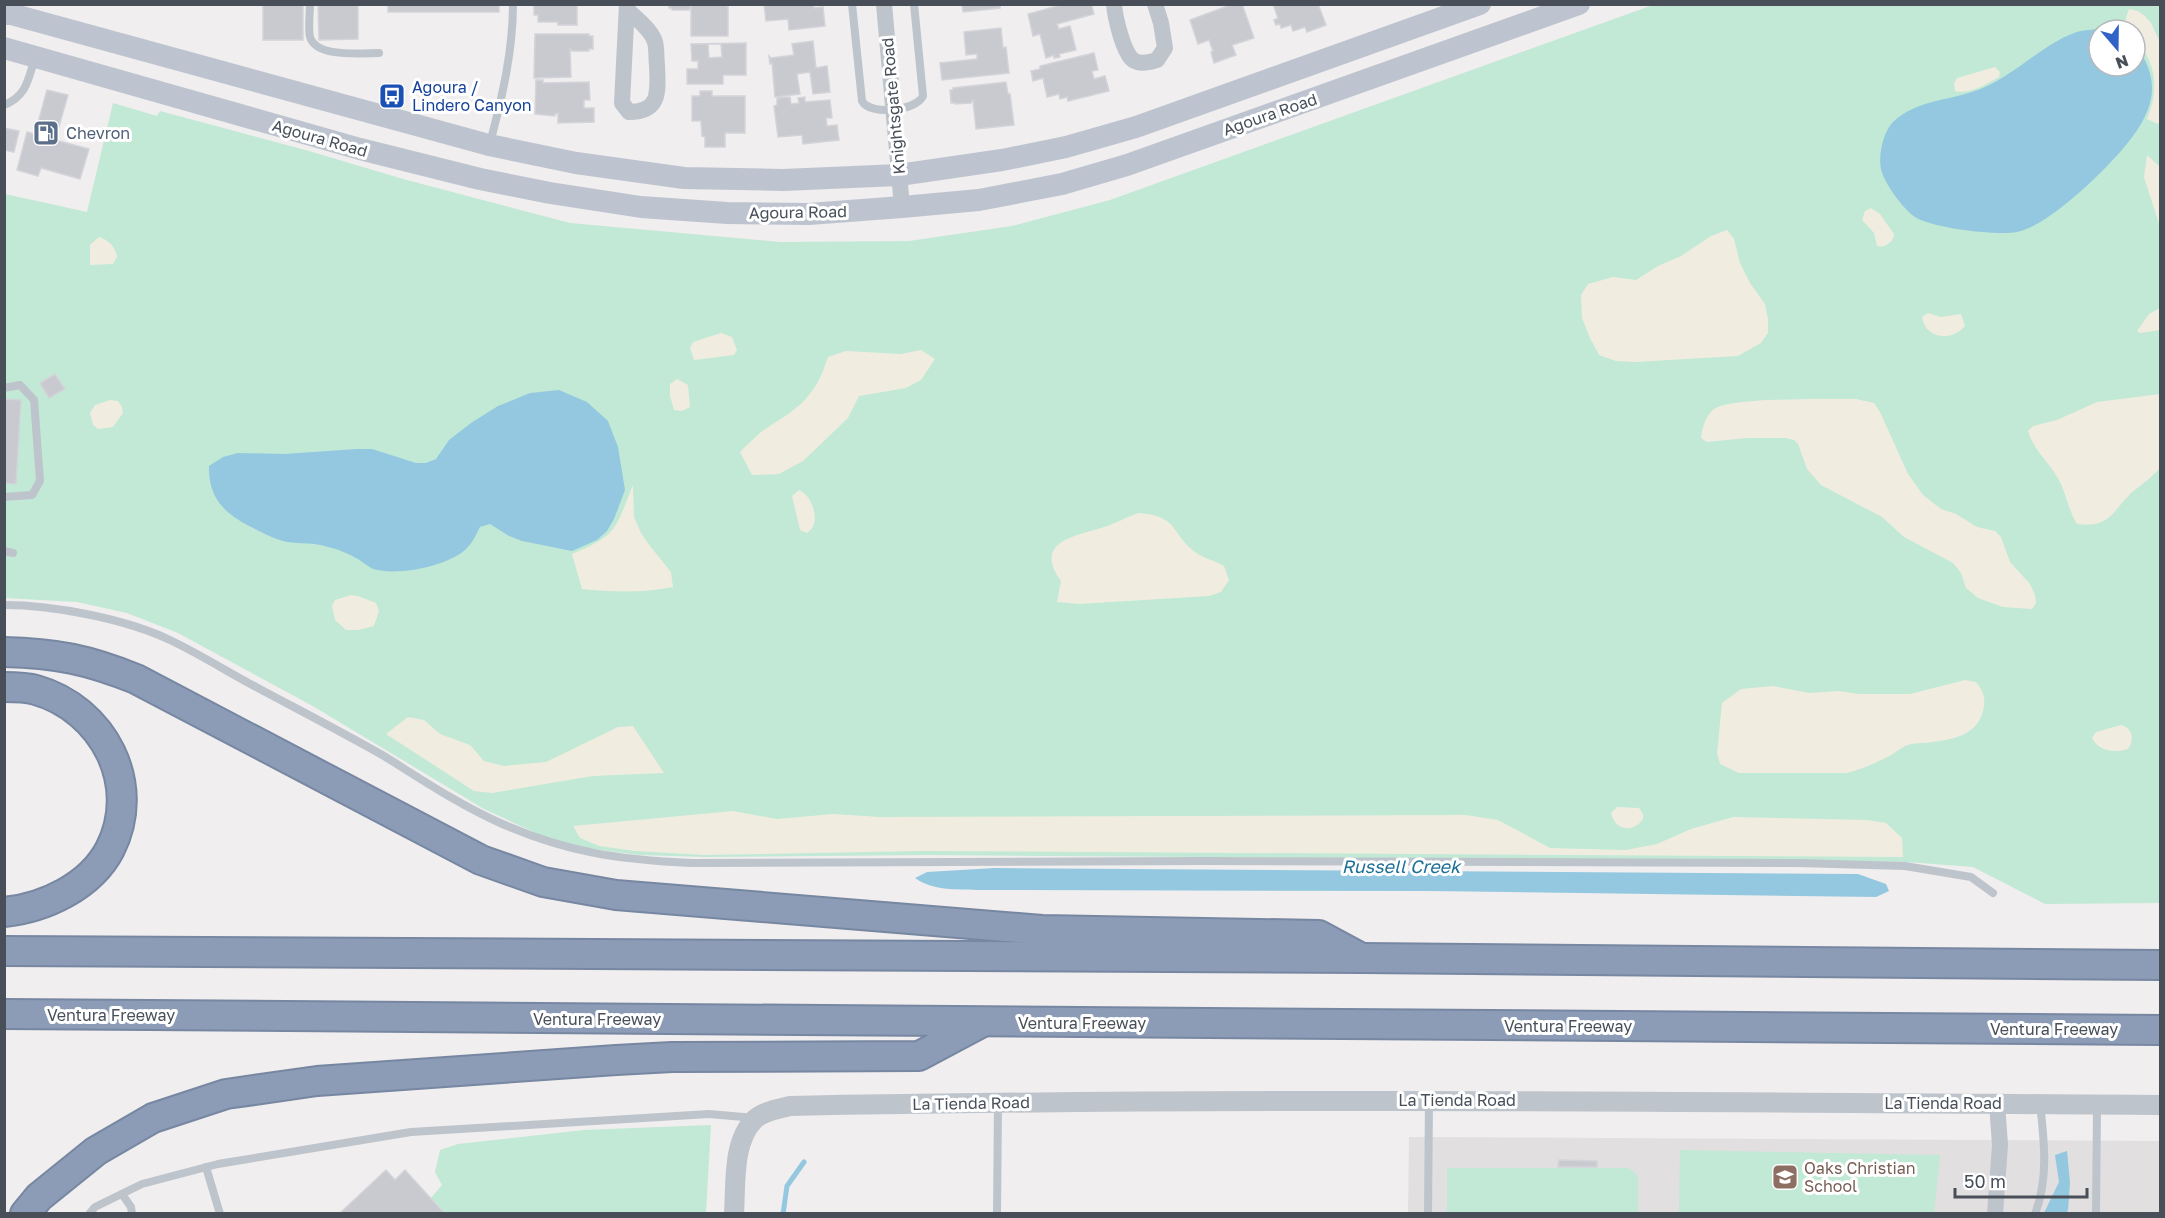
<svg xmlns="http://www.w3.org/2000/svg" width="2165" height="1218" font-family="'Golos Text',sans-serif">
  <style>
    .education { fill: #e1dfdf }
    .green { fill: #c1e9d5; fill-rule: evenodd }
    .sand { fill: #f0ede0 }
    .water { fill: #94c8e0 }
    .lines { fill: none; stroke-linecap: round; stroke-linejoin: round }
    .stream { stroke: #94c8e0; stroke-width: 5 }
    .building { fill: #c9cad0; stroke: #d3d4d9; stroke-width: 1.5; fill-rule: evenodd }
    .motorway-casing { stroke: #7787a2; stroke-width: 32 }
    .service { stroke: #bec4cb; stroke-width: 8 }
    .minor { stroke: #bec4cb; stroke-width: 16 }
    .tertiary { stroke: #bec4cb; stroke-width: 20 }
    .secondary { stroke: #bec4cf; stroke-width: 22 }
    .motorway { stroke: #8c9cb6; stroke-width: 28 }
    .labels { text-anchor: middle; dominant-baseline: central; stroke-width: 6; stroke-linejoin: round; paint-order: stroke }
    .transit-label { font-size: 16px; fill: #164399; stroke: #fff; text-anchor: start }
    .street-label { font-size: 16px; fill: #484f59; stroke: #fff }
    .service-label { font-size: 16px; fill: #4e5e75; stroke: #fff; text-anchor: start }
    .education-label { font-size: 16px; fill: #785e54; stroke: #fff; text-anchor: start }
    .water-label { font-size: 18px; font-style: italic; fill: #1e7096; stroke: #fff }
  </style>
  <rect width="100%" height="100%" fill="#f0eeee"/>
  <path class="education" d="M1409,1137L2160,1141V1213L1408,1214Z"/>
  <g class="green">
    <path d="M1653,5H2160V903L2045,904L1973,867L1907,862L925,855L705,857L639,855L577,847L540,835L484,809L311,705L178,633L127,613L77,602L5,598V194L87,212L113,103L157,116L160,111L309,151L403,179L570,223L780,242L909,241L1012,226L1110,200ZM2099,30H2135V66H2099Z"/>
    <path d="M711,1125L706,1213H445L431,1198L442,1185L435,1172L440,1150L458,1144L584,1130Z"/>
    <path d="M1680,1150L1940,1155L1934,1213H1679Z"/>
    <path d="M1447,1168H1629L1638,1176V1213H1447Z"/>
  </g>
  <g class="sand">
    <path d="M2129,9L2138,11L2145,16L2151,23L2160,42V121L2158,124L2147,119C2159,91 2157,62 2135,40V30H2122Z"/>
    <path d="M1995,67L2000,72L1999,77C1987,84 1969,95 1955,91L1954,83L1957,78Z"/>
    <path d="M2147,155L2160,167V227L2144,177Z"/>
    <path d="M1871,208L1880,214L1894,234C1894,242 1885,248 1877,246L1874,233L1862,220L1865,211Z"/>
    <path d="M1727,230L1734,239L1740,263L1750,283L1765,304L1768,319V333L1761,343L1738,356L1635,362L1616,361L1599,355L1590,338L1582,318L1581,295L1588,284L1613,277L1636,280L1658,266L1681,256L1711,236Z"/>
    <path d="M99,237C109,240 116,248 117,257L113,264L90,265V245Z"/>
    <path d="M2160,308V330L2140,333L2137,331L2149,314Z"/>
    <path d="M1928,313L1941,317L1961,314L1965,326C1952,342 1925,339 1922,317Z"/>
    <path d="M721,333L732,337L737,350L734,355L694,360L690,348L693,342Z"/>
    <path d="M921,350L935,359L921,380L906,388L859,396L848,418L803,461L779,474L752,475L740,452C747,445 754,438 761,432C779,419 799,410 812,391C820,381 824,368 828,357L846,351L901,354Z"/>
    <path d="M677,379L688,385L690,407L682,411L674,410L670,396V384Z"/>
    <path d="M2160,394V468C2151,478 2141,485 2131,493C2111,513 2110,528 2077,524C2069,511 2067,498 2061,484C2052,464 2035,454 2028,431L2033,426L2057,420L2097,402Z"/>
    <path d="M1856,399L1874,403L1880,412L1908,474L1923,495L1941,509L1956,514L1977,527L1995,531L2001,537L2010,562L2030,584L2035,595L2036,603L2032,609L2003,607L1978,598L1966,588L1961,573L1953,563L1904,537L1882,517L1821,485L1807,469L1798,444L1794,440L1786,438H1747L1707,442L1701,438C1702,428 1706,415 1714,409C1731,397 1830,399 1856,399Z"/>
    <path d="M110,400L118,401L122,407L123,413L113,427L98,429L93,425L90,413L95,405Z"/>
    <path d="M633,485L634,517L641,533L650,546L671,572L673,587C644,593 611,592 582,589L572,554C618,535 615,529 633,485Z"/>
    <path d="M799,490C813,496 822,524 807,533L800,530L792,496Z"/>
    <path d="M1138,513C1181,516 1170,535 1198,554C1206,559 1216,561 1224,566L1229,580L1221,592L1209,596L1079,604L1057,602L1061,581C1035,544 1069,537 1098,529C1112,525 1125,518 1138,513Z"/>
    <path d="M351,595L358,596L376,603L379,611L374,626L358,630H346L335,620L332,606L335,600Z"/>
    <path d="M1965,680L1976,682C1984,692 1986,698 1983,711C1978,734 1953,740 1932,742C1923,744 1914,742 1905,746C1901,748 1897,751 1893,754C1878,762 1863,769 1847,773H1739L1720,764L1717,753L1722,703L1741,689L1773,686L1809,693L1839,691L1859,694H1910Z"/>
    <path d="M408,717L424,720L440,734L470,745L484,761L504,766L546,762L618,727L633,726L664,773L593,776L492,793L474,791L386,734Z"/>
    <path d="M2121,725C2132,728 2135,739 2128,749C2115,753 2099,752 2092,738L2096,732Z"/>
    <path d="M1617,807L1639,808L1643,814V819C1632,834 1615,830 1611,813Z"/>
    <path d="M733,811L777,819L833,814L880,817L1466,815L1498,820L1550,848L1626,850L1657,844L1691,829L1733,817L1868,820L1886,823L1902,838L1903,857L923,851L704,855L635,851L599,846L580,838L573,826Z"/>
  </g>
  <g class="water">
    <path d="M2097,29L2101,30H2099V66H2135V44C2163,82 2154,111 2126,145C2106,170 2047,227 2017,232C1998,236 1931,228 1915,217C1903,209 1884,183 1881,169C1878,156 1883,132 1893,122C1918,98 1955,101 1985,87C2015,74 2044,44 2074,33C2081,30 2090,30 2097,29Z"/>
    <path d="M559,390L587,402L608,421L618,447L625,490L614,519L607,531L597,540L572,551L522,541L509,536L490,524L480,527C476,535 472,544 465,550C445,567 398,576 373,569C367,566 363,562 358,559C349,554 338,549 328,547C313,542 302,544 287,542C277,540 267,535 257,530C228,516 208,501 209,466L223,457L238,453L284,454L357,449H372L416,463H426L436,459L449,440L471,423L498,406L530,393Z"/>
    <path d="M995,868L1858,874L1886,884L1889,891L1876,897L1429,891L977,890C956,889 933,891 915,878L927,872Z"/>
    <path d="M2067,1151L2070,1183L2068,1210L2066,1213H2044L2059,1182L2055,1155Z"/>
  </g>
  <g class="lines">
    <path class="stream" d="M783,1214L787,1186L804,1162"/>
  </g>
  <g class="building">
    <rect x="263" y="4" width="40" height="36"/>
    <path d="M318,4H358V39L319,40Z"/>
    <rect x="388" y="4" width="111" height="8"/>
    <path d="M534,4H577V25H558V22H538V15H534Z"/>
    <path d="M669,4H728V36H691V7L689,10H672V8H669Z"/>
    <path d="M764,4H813L814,8L823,7L825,26L789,30L788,19L766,21Z"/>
    <path d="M962,4H1000V8L963,12Z"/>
    <path d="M1065,4H1091L1094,14L1057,24L1059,29L1070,26L1076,50L1059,54L1060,57L1054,58V55L1046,58L1040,34L1033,36L1028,14Z"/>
    <path d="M1233,4H1242L1254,38L1232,45L1236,55L1214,63L1211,52L1213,51L1209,40L1198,44L1190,20Z"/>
    <path d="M1273,4H1318L1326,25L1307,32L1305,27L1293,31L1291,25L1281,28L1280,24L1276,25L1274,20L1278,18Z"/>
    <path d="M1001,28L1003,48L1006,47L1009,73L942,80L940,63L977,59V54L966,55L964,32Z"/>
    <path d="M535,34H589V36H593V49H589V51H572L570,49L571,77L534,78Z"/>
    <path d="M813,41L816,68L827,66L830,92L813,94L810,72L797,74L800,94L775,97L772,63L770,64L769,56L771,58L794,55L792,44Z"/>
    <path d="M746,43V75H723V84H687V69H698V61H692L691,44ZM708,44H721L722,57L709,58Z"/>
    <path d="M1094,53L1098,70L1092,71L1094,79L1105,76L1109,91L1068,101L1067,97L1060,99L1059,94L1047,97L1043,78L1033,81L1031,71L1040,69V66Z"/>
    <path d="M536,80H543V83L589,82L590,100H584V108H594V122L558,123V113L555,114V116L535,114Z"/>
    <path d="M1006,82L1008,94H1010L1014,125L976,129L973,100L971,103L955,104V103H951L950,90H953V88Z"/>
    <path d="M47,90L68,95L55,140L89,149L80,179L41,168L38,176L17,170L27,132L35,134Z"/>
    <path d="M700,91H712V96H745V133H725V147H705V137L702,136L701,121H692V96H700Z"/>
    <path d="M790,97L791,104L799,103L798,98L805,97V102L830,100L832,118H826L827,126L837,125L839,140L803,144L802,135L778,137L774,106L777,105V98Z"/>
    <path d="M4,128L19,131L14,152L4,150Z"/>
    <path d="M55,374L65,389L49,398L40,383Z"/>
    <path d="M4,399L21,400L16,484L4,483Z"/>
    <path d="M1559,1160L1597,1161V1167H1558Z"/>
    <path d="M386,1170L395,1180L405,1170L445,1214H339Z"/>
  </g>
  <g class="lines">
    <defs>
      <g id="motorway">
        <path d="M4,652C56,653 89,660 136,679L481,860L543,882L616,895L1042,930L1319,935L1358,956"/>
        <path d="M4,687C15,687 26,687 36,690C103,709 143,784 110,849C91,886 45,908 4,912"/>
        <path d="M4,951L1363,958L2160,965"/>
        <path d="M4,1014L2160,1030"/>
        <path d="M25,1214L39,1197L96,1151L153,1118L226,1094L317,1081L616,1060L672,1057L919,1056L981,1023"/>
      </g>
    </defs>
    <use href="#motorway" class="motorway-casing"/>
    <g class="service">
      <path d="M310,4C310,14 308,28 310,37C316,58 362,53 379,53"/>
      <path d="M852,4L862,101C870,116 916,111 923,96L914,4"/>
      <path d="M4,105C27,96 28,79 35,58"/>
      <path d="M490,143C502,98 513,51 513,4"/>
      <path d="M4,388L20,385L34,400L40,481L32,495L4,497"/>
      <path d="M4,551L13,553"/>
      <path d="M4,605C54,605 127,619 172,641C201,655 228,672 256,687C299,710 342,732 384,756C421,779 458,804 498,822C565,852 619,860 692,863L1203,861L1798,863L1905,866L1971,877L1993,893"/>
      <path d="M206,1167L220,1214"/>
      <path d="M122,1194L131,1207L132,1214"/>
      <path d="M89,1214L95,1207L142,1184L218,1164L411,1132L709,1114L755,1118"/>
      <path d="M997,1214L998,1103"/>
      <path d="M1428,1214L1429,1100"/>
      <path d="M2035,1214C2049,1178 2044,1140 2040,1103"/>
      <path d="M2096,1214L2097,1105"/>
    </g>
    <g class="minor">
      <path d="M627,4L622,103L629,112C661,112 658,91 657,65C656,58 657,49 655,42C651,29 636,19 627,9"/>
      <path d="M884,4L902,207"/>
      <path d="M1114,4C1115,17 1123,52 1133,60C1141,65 1149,62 1157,60L1165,48L1161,23L1155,4"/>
      <path d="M1995,1214L2000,1145L1997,1103"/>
    </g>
    <path class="tertiary" d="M734,1214C736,1184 732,1141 755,1119C764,1111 779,1109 790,1106C1247,1097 1704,1102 2160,1105"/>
    <g class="secondary">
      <path d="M4,14H11L489,145L576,163L684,178L783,180L899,175L1002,160L1066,147L1136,127L1480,4"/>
      <path d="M4,48L360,149L480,179L550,193L641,207L727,213L809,214L902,207L979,200L1062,184L1127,165L1579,4"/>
    </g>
    <use href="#motorway" class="motorway"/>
  </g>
  <defs>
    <symbol id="bus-square" viewBox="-11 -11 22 22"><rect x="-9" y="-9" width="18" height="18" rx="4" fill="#1a4fb4" stroke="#fff"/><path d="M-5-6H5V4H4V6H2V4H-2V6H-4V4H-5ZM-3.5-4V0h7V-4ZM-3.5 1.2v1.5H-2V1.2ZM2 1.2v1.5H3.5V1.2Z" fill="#fff"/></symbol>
    <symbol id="fuel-square" viewBox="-11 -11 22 22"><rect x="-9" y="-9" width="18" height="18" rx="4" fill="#5c6f8a" stroke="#fff"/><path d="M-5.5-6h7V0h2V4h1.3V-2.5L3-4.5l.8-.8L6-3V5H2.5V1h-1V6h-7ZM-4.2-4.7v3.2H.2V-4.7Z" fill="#fff"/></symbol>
    <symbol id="school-square" viewBox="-11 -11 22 22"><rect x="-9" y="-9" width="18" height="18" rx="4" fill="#8d6e63" stroke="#fff"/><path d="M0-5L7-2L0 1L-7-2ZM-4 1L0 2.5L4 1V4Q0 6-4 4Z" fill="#fff"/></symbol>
  </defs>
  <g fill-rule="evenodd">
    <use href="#bus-square" x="377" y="81" width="30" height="30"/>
    <use href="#fuel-square" x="31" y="118" width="30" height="30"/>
    <use href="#school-square" x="1770" y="1162" width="30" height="30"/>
  </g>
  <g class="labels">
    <g class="transit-label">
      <text x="412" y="87">Agoura /<tspan x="412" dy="18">Lindero Canyon</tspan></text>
    </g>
    <g class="street-label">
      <text transform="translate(893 106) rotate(-95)">Knightsgate Road</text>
      <text transform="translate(1270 114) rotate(-19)">Agoura Road</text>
      <text transform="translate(320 138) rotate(16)">Agoura Road</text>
      <text transform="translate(798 212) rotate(-1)">Agoura Road</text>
      <text x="111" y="1015">Ventura Freeway</text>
      <text x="597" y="1019">Ventura Freeway</text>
      <text x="1082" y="1023">Ventura Freeway</text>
      <text x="1568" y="1026">Ventura Freeway</text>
      <text x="2054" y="1029">Ventura Freeway</text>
      <text x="1457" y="1100">La Tienda Road</text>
      <text transform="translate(971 1103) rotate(-1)">La Tienda Road</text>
      <text x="1943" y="1103">La Tienda Road</text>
    </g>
    <g class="service-label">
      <text x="66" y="133">Chevron</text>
    </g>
    <g class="education-label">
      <text x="1804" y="1168">Oaks Christian<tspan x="1804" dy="18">School</tspan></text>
    </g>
    <g class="water-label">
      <text x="1401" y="866">Russell Creek</text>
    </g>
  </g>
  <rect width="2165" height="1218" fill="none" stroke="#484f59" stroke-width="12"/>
  <g transform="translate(2117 48) rotate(160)"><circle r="28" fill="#ffffff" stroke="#b6b9bd" stroke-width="1.5"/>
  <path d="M0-4.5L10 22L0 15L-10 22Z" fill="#3062c8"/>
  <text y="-9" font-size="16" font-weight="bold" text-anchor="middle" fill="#484f59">N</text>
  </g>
  <path d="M1955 1188v9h132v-9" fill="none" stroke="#484f59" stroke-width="3"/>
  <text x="1964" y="1188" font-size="18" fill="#484f59" stroke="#ffffff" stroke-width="4.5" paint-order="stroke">50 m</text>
</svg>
